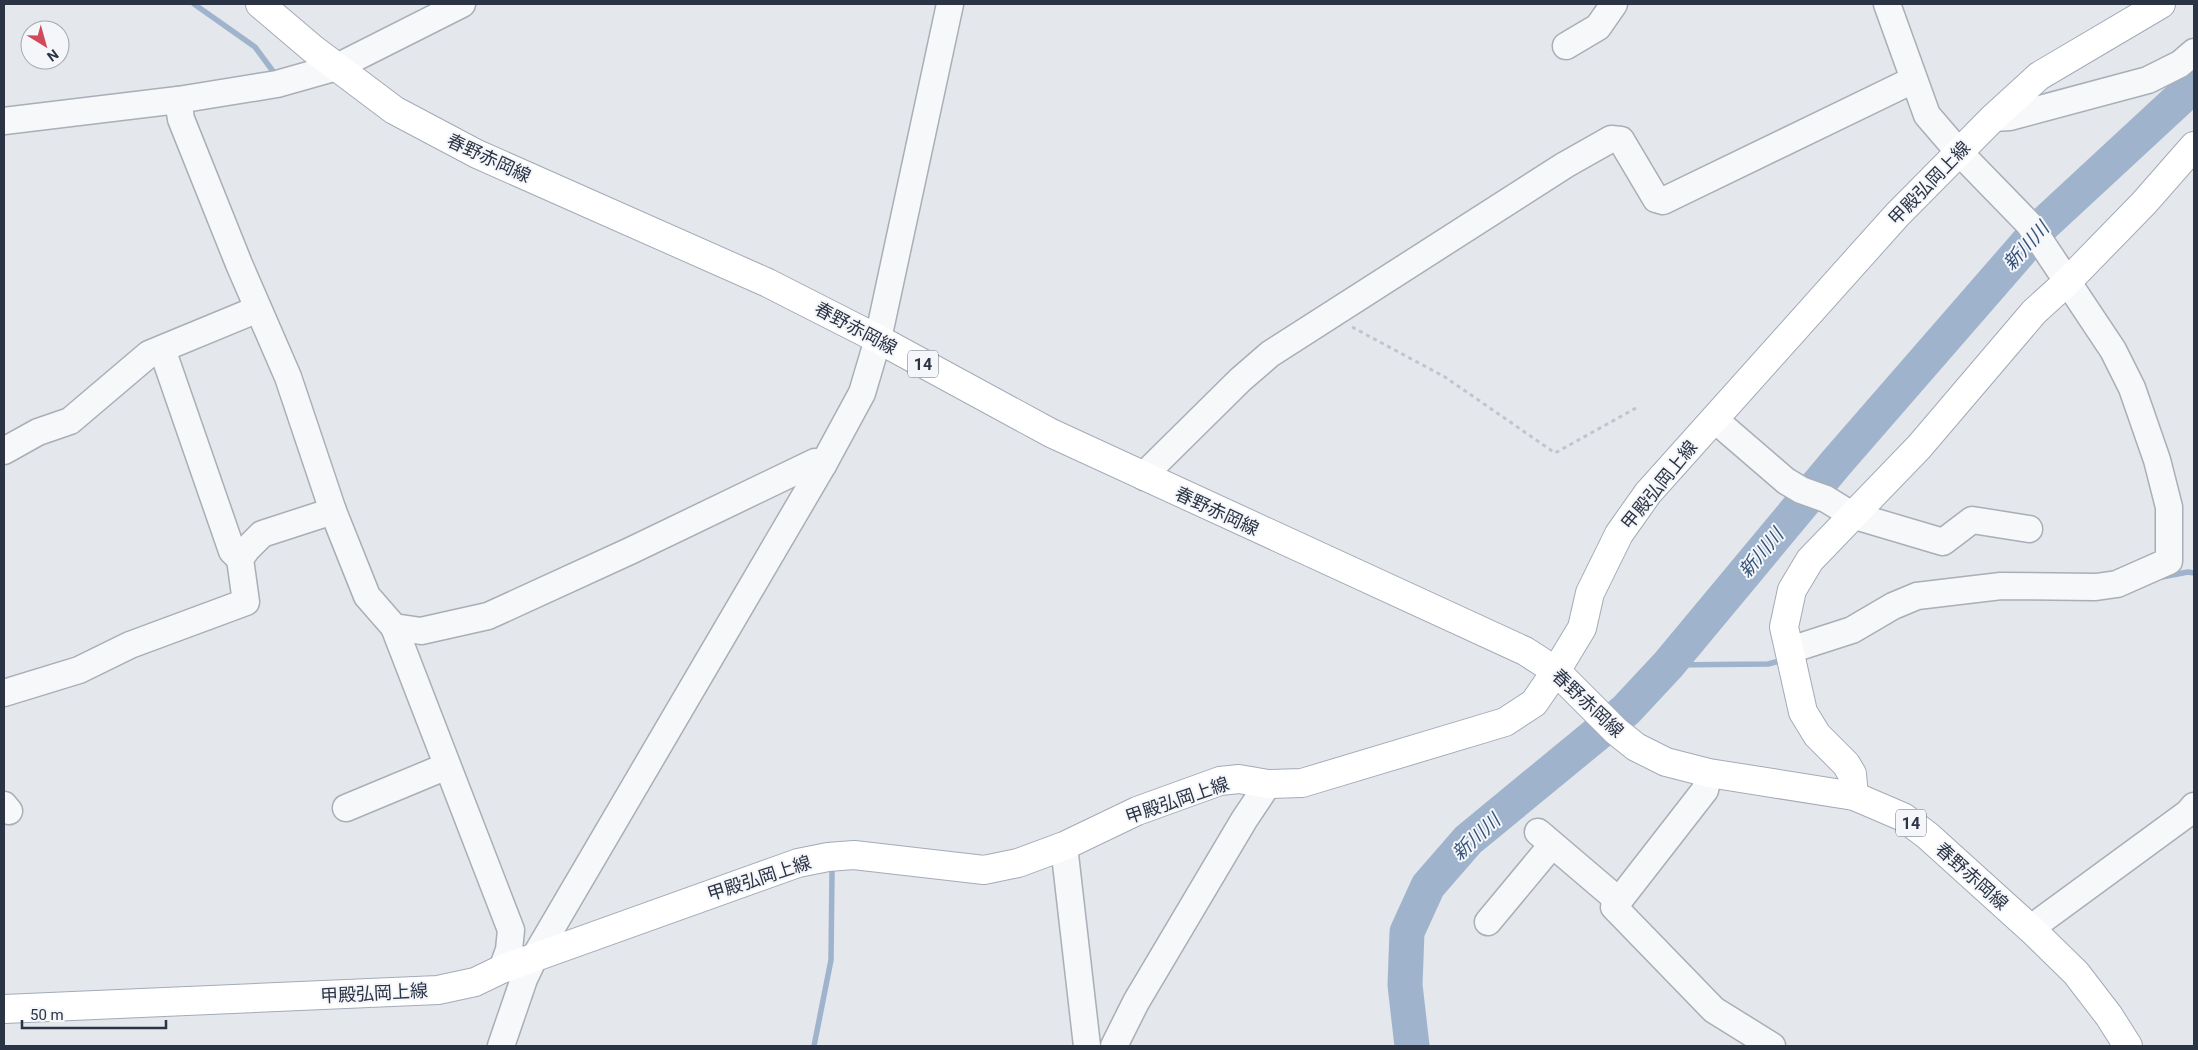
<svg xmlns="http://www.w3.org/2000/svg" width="2198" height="1050" font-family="Roboto,'Noto Sans JP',sans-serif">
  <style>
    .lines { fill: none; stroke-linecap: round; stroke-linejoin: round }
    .stream { stroke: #9fb4cc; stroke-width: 5.5 }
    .river { stroke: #9fb4cc; stroke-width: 35 }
    .minor-casing { stroke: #a9aeb7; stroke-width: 29 }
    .major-casing { stroke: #a3abb8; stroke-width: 30 }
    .path { stroke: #c2c5cb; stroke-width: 3; stroke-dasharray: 4 4; stroke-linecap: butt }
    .minor { stroke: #f7f8fa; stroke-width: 26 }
    .major { stroke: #fff; stroke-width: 28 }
    .labels { text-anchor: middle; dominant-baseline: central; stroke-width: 4; stroke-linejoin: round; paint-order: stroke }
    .shield { fill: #f4f6f9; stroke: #676e7b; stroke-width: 1 }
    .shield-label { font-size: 16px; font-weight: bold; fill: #2b3445 }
    .street-label { font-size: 18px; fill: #2b3445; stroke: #f4f6f9 }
    .water-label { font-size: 19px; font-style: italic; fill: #34527a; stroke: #f4f6f9 }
  </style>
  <rect width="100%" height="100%" fill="#e4e7ec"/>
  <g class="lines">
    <g class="stream">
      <path d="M194,4L255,47L275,74"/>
      <path d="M2162,577L2188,572L2194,573"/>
      <path d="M1668,665L1768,664L1783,660"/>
      <path d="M814,1046L831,960L832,872"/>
    </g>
    <path class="river" d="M1412,1046L1405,985L1407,932L1428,886L1468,840L1626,710L1668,665L1836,463L2043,225L2194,85"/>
    <defs>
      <g id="minor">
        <path d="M1566,46L1598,27L1614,4"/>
        <path d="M178,100L181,119L239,264L288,377L333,511L367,596L394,627L421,631L488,616L630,551L815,462L823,465"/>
        <path d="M1993,118L2010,117L2148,80L2180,64L2194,52"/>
        <path d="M4,121L178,100L277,84L337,67L462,4"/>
        <path d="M162,349L232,551L240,559"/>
        <path d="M1714,419L1786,481L1801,490L1826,499L1852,515L1943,542L1972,520L2029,529"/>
        <path d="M4,451L38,432L70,421L149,354L258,309"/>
        <path d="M1144,477L1152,467L1240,380L1270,354L1565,165L1611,139L1621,140L1656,199L1663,201L1913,80"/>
        <path d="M394,627L511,930L509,950L502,969"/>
        <path d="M1790,650L1852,630L1893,606L1917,596L2001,586L2096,587L2117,584L2169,561V507L2157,460L2132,388L2113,350L2029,224L1958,151L1927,115L1887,4"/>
        <path d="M4,693L79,670L130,645L246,602L240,559L247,549L262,534L333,511"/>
        <path d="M1709,773L1705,790L1614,907L1714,1010L1772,1046"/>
        <path d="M4,805L9,811"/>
        <path d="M346,808L447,766"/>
        <path d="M1538,832L1619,901"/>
        <path d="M1064,846L1087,1046"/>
        <path d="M1488,922L1552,845"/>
        <path d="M2032,930L2042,920L2188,813L2194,806"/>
        <path d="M501,1046L524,979L534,958L823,465L862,393L878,339L950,4"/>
        <path d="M1114,1046L1136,1002L1244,820L1268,784"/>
      </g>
      <g id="major">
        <path d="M260,4L313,49L394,110L477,154L768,283L878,339L1051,433L1525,651L1556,671L1616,731L1636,747L1666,762L1709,773L1854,796L1903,817L1928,836L2032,930L2076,973L2109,1016L2128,1046"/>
        <path d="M1854,796L1852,774L1846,764L1817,735L1803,712L1784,627L1792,590L1810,560L1919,447L2034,312L2067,282L2144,203L2194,146"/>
        <path d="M4,1009L438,990L475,982L502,969L798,863L828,857L854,855L984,870L1018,863L1064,846L1137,811L1220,781L1239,779L1268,784L1302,783L1505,722L1534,703L1556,671L1582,628L1590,593L1619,534L1648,493L1897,215L1993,118L2039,76L2161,4"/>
      </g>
    </defs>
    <use href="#minor" class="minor-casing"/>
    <use href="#major" class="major-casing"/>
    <path class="path" d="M1352,327L1445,377L1555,453L1636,408"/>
    <use href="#minor" class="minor"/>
    <use href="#major" class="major"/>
  </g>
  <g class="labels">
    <g class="shield">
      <rect x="908" y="350.5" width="30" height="27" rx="4"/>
      <rect x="1896" y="809.5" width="30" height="27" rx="4"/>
    </g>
    <g class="shield-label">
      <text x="923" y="364">14</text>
      <text x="1911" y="823">14</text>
    </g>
    <g class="street-label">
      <text transform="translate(489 158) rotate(25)">春野赤岡線</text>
      <text transform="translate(1929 183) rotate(-46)">甲殿弘岡上線</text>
      <text transform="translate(856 328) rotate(28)">春野赤岡線</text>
      <text transform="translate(1659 485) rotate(-51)">甲殿弘岡上線</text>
      <text transform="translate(1217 511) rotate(25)">春野赤岡線</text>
      <text transform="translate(1588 703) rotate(43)">春野赤岡線</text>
      <text transform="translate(1177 800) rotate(-19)">甲殿弘岡上線</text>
      <text transform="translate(1972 876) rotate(42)">春野赤岡線</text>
      <text transform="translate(759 878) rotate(-18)">甲殿弘岡上線</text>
      <text transform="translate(374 993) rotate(-3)">甲殿弘岡上線</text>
    </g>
    <g class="water-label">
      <text transform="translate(2026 246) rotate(-48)">新川川</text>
      <text transform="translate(1761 553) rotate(-50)">新川川</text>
      <text transform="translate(1476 837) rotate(-43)">新川川</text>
    </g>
  </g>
  <rect width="2198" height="1050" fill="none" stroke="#2b3445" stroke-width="10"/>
  <g transform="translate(45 45) rotate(143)"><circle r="24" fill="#f4f6f9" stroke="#a4a8b1"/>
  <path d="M0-4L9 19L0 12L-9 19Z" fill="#d1495b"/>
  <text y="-8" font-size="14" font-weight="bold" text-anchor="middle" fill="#2b3445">N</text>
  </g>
  <path d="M22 1020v8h144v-8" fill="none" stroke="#2b3445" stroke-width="2.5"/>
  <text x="30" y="1020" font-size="15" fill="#2b3445" stroke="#f4f6f9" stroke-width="4" paint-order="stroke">50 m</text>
</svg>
